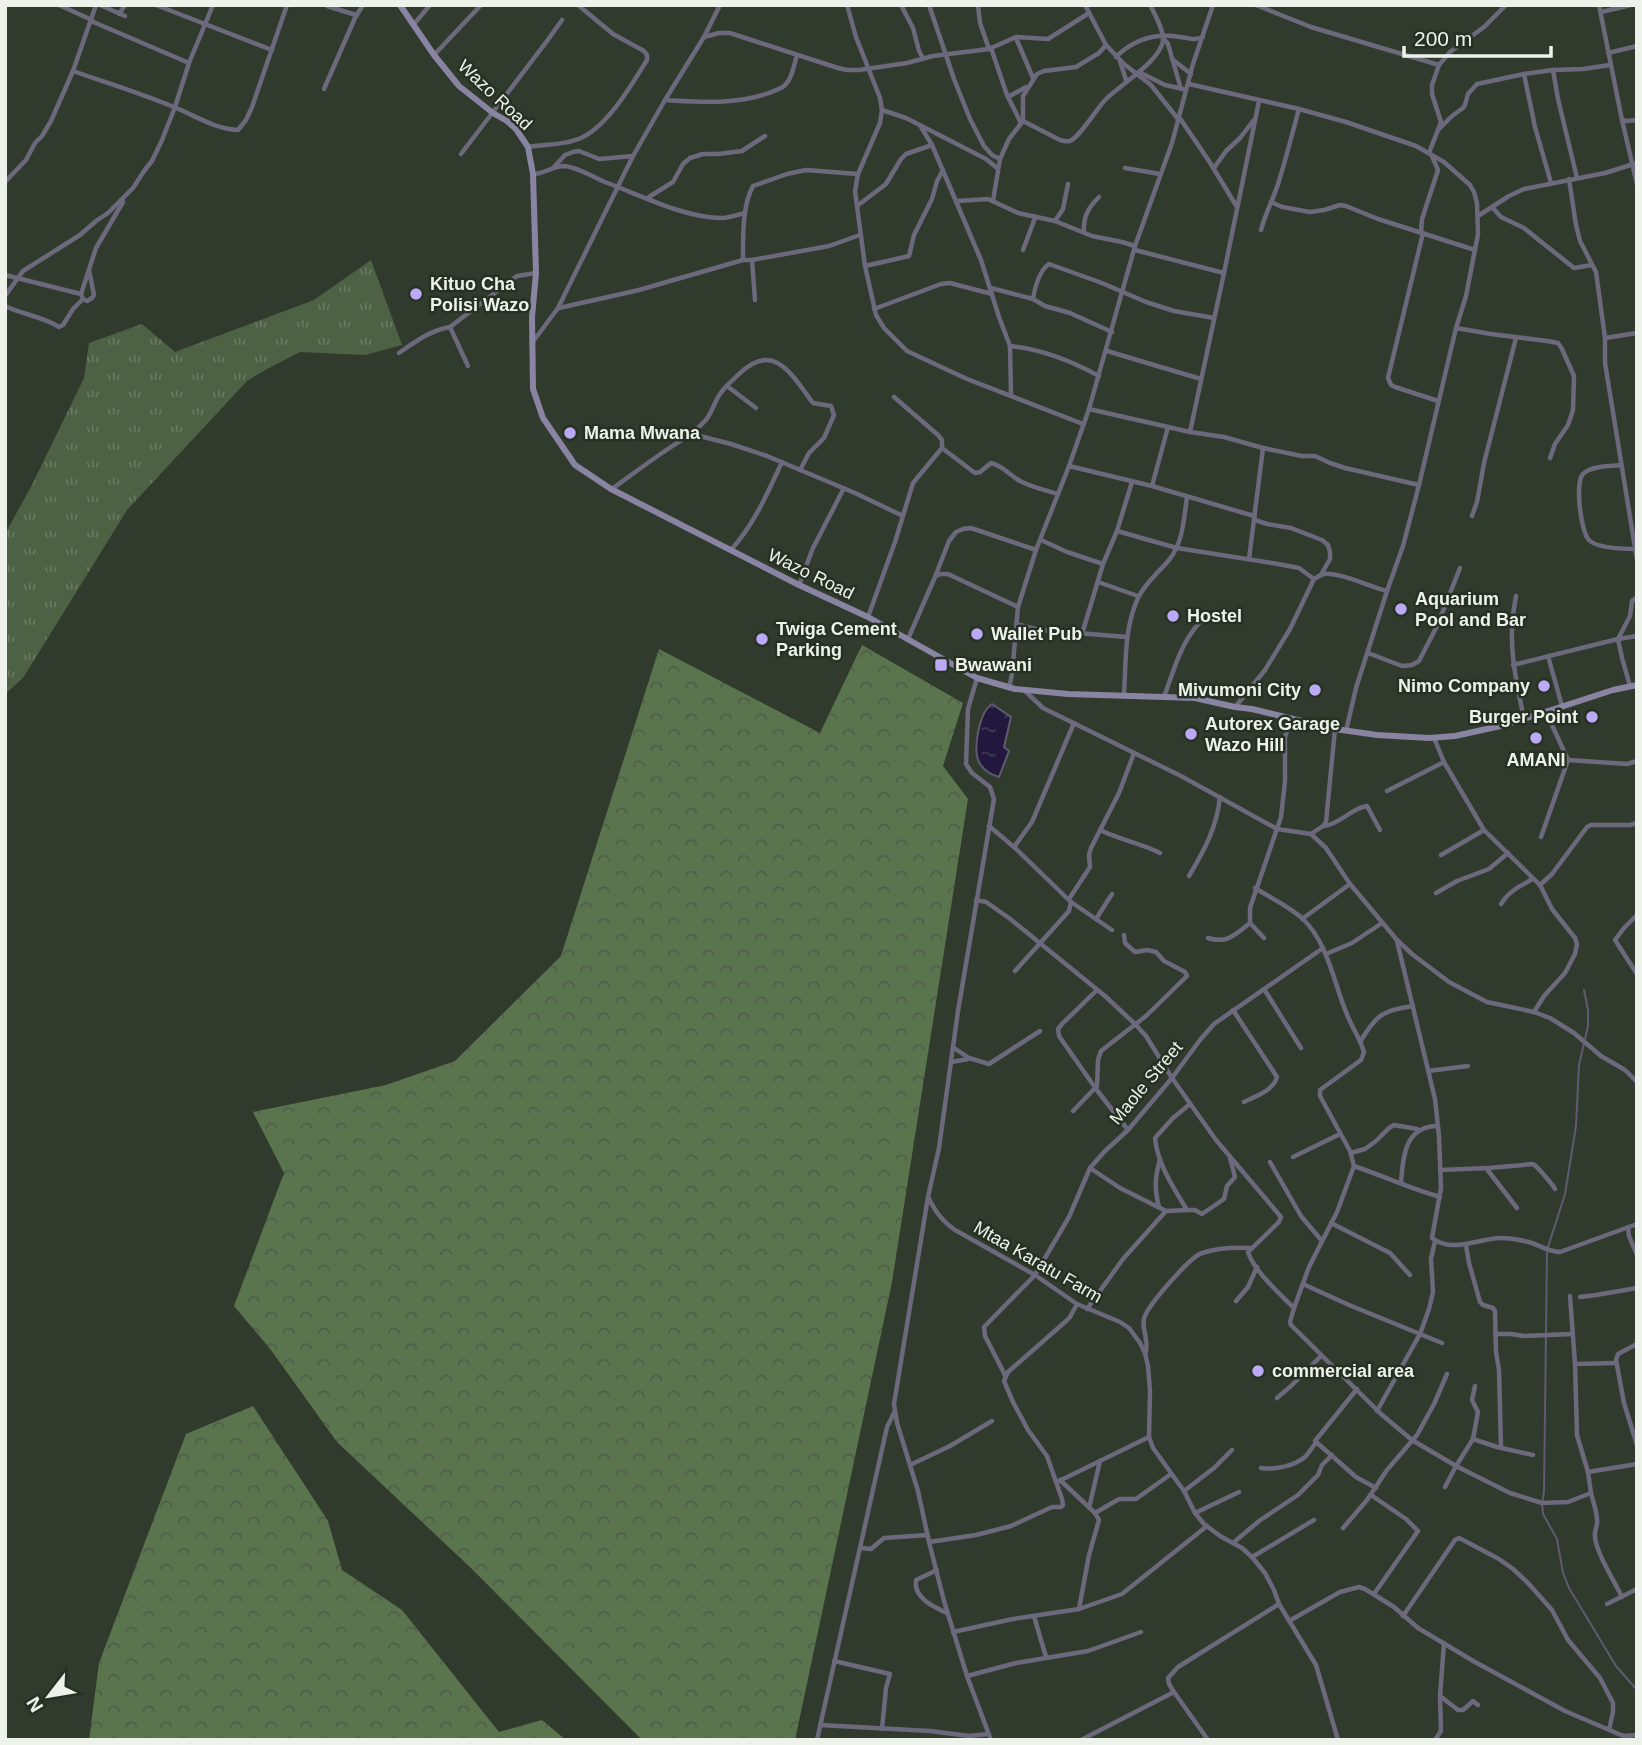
<svg xmlns="http://www.w3.org/2000/svg" width="1642" height="1745" font-family="Helvetica,sans-serif">
  <style>
    .grass { fill: url(#grass-tufts) }
    .forest { fill: url(#forest-crowns) }
    .water { fill: url(#water-ripples); stroke: #5f5a71; stroke-width: 2 }
    .lines { fill: none; stroke-linecap: round; stroke-linejoin: round }
    .stream { stroke: #5f5a71; stroke-width: 2 }
    .street { stroke: #6c697d; stroke-width: 4.5 }
    .secondary { stroke: #8a84a3; stroke-width: 6 }
    .poi-dot { fill: #baaaf6; stroke: #273123; stroke-width: 2.5 }
    .labels { text-anchor: middle; dominant-baseline: central; stroke-width: 5; stroke-linejoin: round; paint-order: stroke }
    .street-label { font-size: 18px; fill: #edf3ea; stroke: #273123 }
    .poi-label { font-size: 18px; font-weight: bold; fill: #edf3ea; stroke: #273123; text-anchor: start }
  </style>
  <defs>
    <pattern id="grass-tufts" width="24" height="20" patternUnits="userSpaceOnUse" patternTransform="scale(1.75)"><rect width="24" height="20" fill="#4d6245"/><path d="M3 7l-1-3M5 7V3M7 7l1-3M15 17l-1-3M17 17v-4M19 17l1-3" fill="none" stroke="#677960"/></pattern>
    <pattern id="forest-crowns" width="20" height="18" patternUnits="userSpaceOnUse" patternTransform="scale(1.75)"><rect width="20" height="18" fill="#5a754e"/><path d="M2 6a3 3 0 1 1 6 0M12 15a3 3 0 1 1 6 0" fill="none" stroke="#505d4a"/></pattern>
    <pattern id="water-ripples" width="26" height="14" patternUnits="userSpaceOnUse" patternTransform="scale(1.75)"><rect width="26" height="14" fill="#22183d"/><path d="M2 4q2-2 4 0t4 0M15 11q2-2 4 0t4 0" fill="none" stroke="#423a59"/></pattern>
  </defs>
  <rect width="100%" height="100%" fill="#313b2d"/>
  <path class="grass" d="M371,260L402,345L365,355L300,352L265,370L247,381L127,510L23,678L5,694V534L32,485L84,378L89,343L142,324L175,352L314,300Z"/>
  <g class="forest">
    <path d="M862,645L963,703L943,766L968,799L892,1282L795,1740H642L471,1568L337,1442L271,1350L234,1306L284,1173L253,1112L386,1085L455,1061L561,956L659,649L820,733Z"/>
    <path d="M253,1406L328,1521L342,1570L402,1610L499,1732L542,1720L566,1740H89L99,1663L186,1434Z"/>
  </g>
  <path class="water" d="M992,704L1011,717L1004,747L1009,751L999,777C992,775 984,770 980,764C972,751 979,712 992,704Z"/>
  <g class="lines">
    <g class="stream">
      <path d="M1548,1247L1565,1194L1576,1126L1579,1065L1588,1026V1010L1584,990"/>
      <path d="M1547,1252L1544,1492L1542,1503L1543,1514L1557,1539L1563,1573L1569,1588L1616,1666L1637,1690"/>
    </g>
    <g class="street">
      <path d="M59,5L92,20"/>
      <path d="M100,5L125,16"/>
      <path d="M156,5L272,50"/>
      <path d="M847,5L856,37L880,98L882,110L880,123L858,174L855,191L865,266L876,315L884,328L907,351L967,379L1083,424"/>
      <path d="M901,5L913,28L919,51L923,58"/>
      <path d="M929,5L954,79L970,119L984,146L992,155L1000,159"/>
      <path d="M978,5L980,23L989,49"/>
      <path d="M1085,5L1106,45L1124,64L1151,85L1178,119"/>
      <path d="M1256,5L1311,27L1439,65"/>
      <path d="M1599,5L1622,120L1637,184"/>
      <path d="M327,6L356,15"/>
      <path d="M1601,12L1631,5"/>
      <path d="M119,14L125,5"/>
      <path d="M91,21L189,63"/>
      <path d="M414,24L430,5"/>
      <path d="M704,37L719,33H730L838,68L847,70H859L907,63L933,56L989,49L1016,37L1048,39L1089,13"/>
      <path d="M1016,38L1033,78"/>
      <path d="M1163,38L1168,44L1181,89"/>
      <path d="M991,48L1007,95L1021,123"/>
      <path d="M1608,53L1637,46"/>
      <path d="M434,55L481,5"/>
      <path d="M1116,57C1134,39 1156,33 1180,37C1190,38 1194,41 1203,37"/>
      <path d="M1172,59L1191,74"/>
      <path d="M1120,61L1126,80"/>
      <path d="M1553,70L1558,99L1577,178"/>
      <path d="M73,71C107,83 143,94 176,108C196,116 215,129 238,130L246,120L252,107L287,5"/>
      <path d="M1139,72L1165,85L1183,89"/>
      <path d="M1524,74L1535,127L1551,183"/>
      <path d="M1189,84L1299,109L1346,122L1416,146L1444,162L1470,185L1474,192L1477,203L1478,234L1466,296L1456,328L1419,485L1403,546L1387,591L1356,688L1346,731"/>
      <path d="M324,89L355,18L363,5"/>
      <path d="M1008,97L1026,87"/>
      <path d="M665,100C700,102 735,105 769,93C774,91 780,89 784,86C792,79 794,65 797,55"/>
      <path d="M882,110L906,118L986,159L997,168"/>
      <path d="M1179,117L1209,161L1237,207"/>
      <path d="M1622,120L1627,121L1637,120"/>
      <path d="M1023,121L1060,140C1064,141 1066,142 1070,141C1080,137 1097,108 1106,99C1120,85 1160,61 1163,41C1164,30 1155,15 1150,5"/>
      <path d="M921,127L932,145L981,260L999,317L1010,346L1011,395"/>
      <path d="M1439,129L1452,116L1463,108L1465,105L1468,94L1477,84L1524,74L1553,70L1583,69L1610,65"/>
      <path d="M528,147C546,144 567,145 583,137C609,124 632,84 647,60V55L644,51L613,34L578,5"/>
      <path d="M1429,153L1441,122L1432,94V85L1439,65L1450,52L1484,27L1506,5"/>
      <path d="M461,154L547,41L562,20"/>
      <path d="M554,167L565,155L573,152L579,151L599,159L633,156"/>
      <path d="M1125,168L1160,174"/>
      <path d="M1214,168L1226,151L1240,138L1253,121"/>
      <path d="M533,174C545,174 552,166 564,166C578,167 592,177 605,182C640,195 687,219 724,218C731,217 738,215 745,213"/>
      <path d="M1569,179L1576,225L1580,241L1596,272L1605,338V363L1637,560"/>
      <path d="M5,182L26,160L35,143L42,136L51,121L73,71L96,5"/>
      <path d="M649,197L673,182L683,164L690,158L703,154H718L742,151L765,136"/>
      <path d="M957,201L988,199L1018,213L1055,221L1092,236L1122,242L1135,246"/>
      <path d="M993,201L1000,159L1009,139L1023,121V96L1037,74L1044,71L1076,67L1099,53L1106,45"/>
      <path d="M1271,202L1282,207L1310,212L1324,210L1340,205L1346,206L1378,219L1475,250"/>
      <path d="M857,206L886,184L901,159L906,154L932,145"/>
      <path d="M1492,207L1501,217L1524,228L1574,268L1592,265"/>
      <path d="M1478,216L1509,196L1524,189L1605,173L1637,163"/>
      <path d="M1055,221L1063,209L1068,184"/>
      <path d="M1261,230C1265,214 1273,200 1278,184C1286,159 1292,134 1299,109"/>
      <path d="M1084,232C1083,217 1088,208 1099,197"/>
      <path d="M1421,232L1422,219L1438,170L1432,156"/>
      <path d="M1423,233L1388,378L1391,385L1395,387L1438,401"/>
      <path d="M1023,250L1035,218"/>
      <path d="M1135,250L1224,273"/>
      <path d="M743,260C743,239 742,205 753,186L787,174L806,170L858,174"/>
      <path d="M752,260L755,300"/>
      <path d="M865,266L909,256L914,235L932,199L937,181L943,170"/>
      <path d="M89,270L94,295L92,298L87,301L83,299L81,294L96,248L123,202"/>
      <path d="M5,275L81,294"/>
      <path d="M991,288L1033,299L1045,306L1070,313L1112,332"/>
      <path d="M5,296L23,271L80,235L96,221L108,213L133,188L144,171L152,161L162,140L175,107L189,63L213,5"/>
      <path d="M1033,299C1035,287 1039,271 1049,264L1102,283L1146,302L1174,311L1214,318"/>
      <path d="M5,306C23,315 42,316 59,327L63,325L73,309L83,299"/>
      <path d="M559,308L639,290L743,260H752L829,246L860,235"/>
      <path d="M874,309L941,284L950,283L992,294"/>
      <path d="M450,327L468,366"/>
      <path d="M1456,328L1491,334L1547,341L1558,343L1562,349L1574,376L1573,410L1568,425L1555,444L1550,458"/>
      <path d="M1605,338L1637,333"/>
      <path d="M532,343L558,308L633,156L665,100L704,37L720,5"/>
      <path d="M1010,346C1042,349 1070,360 1099,376"/>
      <path d="M1107,351L1201,379"/>
      <path d="M399,353C415,342 431,330 450,327L517,276L536,273"/>
      <path d="M727,386L756,408"/>
      <path d="M1089,409L1190,432L1224,437L1263,448L1302,456H1315L1330,463L1345,468L1419,485"/>
      <path d="M1190,432L1224,273L1259,101"/>
      <path d="M692,434L731,444L767,456L855,493L903,516"/>
      <path d="M942,448L975,473L980,472L991,463C1004,466 1009,475 1020,481C1031,487 1045,490 1058,494"/>
      <path d="M1621,465C1610,466 1593,466 1584,473C1574,480 1581,533 1589,540C1598,549 1625,549 1637,549"/>
      <path d="M1069,466L1152,486L1254,516"/>
      <path d="M1152,486L1168,427"/>
      <path d="M612,489C630,476 647,463 665,451C678,442 693,434 704,422C712,414 714,402 720,394C725,386 733,380 739,374C774,340 792,375 813,403L831,406L834,415L824,438L809,453L800,470"/>
      <path d="M1472,516L1477,502L1484,463L1516,338"/>
      <path d="M1255,520L1267,524L1291,528L1322,540L1328,545L1330,552V559L1322,573"/>
      <path d="M1117,531L1177,548L1278,564L1299,568L1314,579C1317,577 1320,575 1324,574C1339,572 1371,587 1387,591"/>
      <path d="M1041,540L1067,552L1103,564"/>
      <path d="M731,550C755,523 767,494 782,462"/>
      <path d="M1249,559L1263,448"/>
      <path d="M936,576L941,574H948L1018,607"/>
      <path d="M1098,582L1138,596"/>
      <path d="M799,585L813,548L844,488"/>
      <path d="M1516,596C1514,607 1512,618 1512,630C1511,660 1518,689 1524,719"/>
      <path d="M868,617L895,542L913,483L942,448V440L938,435L894,397"/>
      <path d="M1016,624L1040,630L1127,637"/>
      <path d="M1082,634L1103,564L1117,531L1132,482"/>
      <path d="M908,639L935,577L949,541L956,532L963,529L971,528L1036,550"/>
      <path d="M1368,653L1402,666L1412,665L1419,661L1437,626L1460,568"/>
      <path d="M1548,656L1562,706"/>
      <path d="M1513,665L1618,639L1637,636"/>
      <path d="M977,678L968,709L966,764L972,773L990,787L994,799L958,1011L939,1148L928,1197L894,1404L897,1423L918,1491L929,1542L944,1601L967,1676L991,1740"/>
      <path d="M1630,686L1622,658L1618,639L1630,616L1632,601L1637,597"/>
      <path d="M1009,688L1012,674L1018,607L1036,550L1069,466L1089,409L1135,246L1172,143L1193,64L1213,5"/>
      <path d="M1025,691L1043,708L1181,776L1277,829L1311,834L1326,848L1350,884L1397,940L1412,954L1449,982L1487,1002L1534,1012L1550,1018L1574,1033L1601,1056L1625,1070L1637,1082"/>
      <path d="M1124,695C1126,663 1124,628 1138,598C1145,583 1159,572 1169,560C1183,543 1184,518 1187,497"/>
      <path d="M1164,697C1174,670 1180,644 1200,622"/>
      <path d="M1236,706L1265,670L1290,629L1314,579"/>
      <path d="M1434,738L1444,762L1484,830L1540,885L1552,909L1575,938L1577,944L1575,954L1565,973L1544,996L1534,1012"/>
      <path d="M1568,760L1627,764L1637,761"/>
      <path d="M1387,791L1444,762"/>
      <path d="M989,826L1014,847L1071,902L1069,911L1015,971"/>
      <path d="M1324,826C1341,824 1351,808 1367,806L1380,830"/>
      <path d="M1100,830C1120,840 1141,843 1160,853"/>
      <path d="M1311,834L1323,826L1326,822L1335,729"/>
      <path d="M1541,837L1568,760L1546,712"/>
      <path d="M1014,847L1032,822L1074,723"/>
      <path d="M1441,855L1484,830"/>
      <path d="M1189,876C1204,851 1217,827 1220,797"/>
      <path d="M1540,885L1552,874L1587,827L1591,825H1630L1637,823"/>
      <path d="M1255,888C1271,898 1288,906 1302,918C1328,943 1333,980 1346,1012C1351,1026 1360,1038 1364,1052L1361,1060L1320,1090V1096L1350,1151L1354,1166L1337,1212L1309,1267L1294,1308L1290,1322L1291,1325L1381,1414L1412,1440L1456,1466L1510,1493L1542,1503L1568,1502L1591,1493L1588,1472L1637,1464"/>
      <path d="M1436,893L1457,881L1489,869L1508,853"/>
      <path d="M1069,899L1090,867L1089,855L1091,848L1119,793L1134,753"/>
      <path d="M976,900L986,902L1009,918L1105,996L1135,1024L1146,1036L1172,1078L1216,1140L1281,1217L1279,1222L1248,1252C1254,1271 1280,1294 1294,1308"/>
      <path d="M1071,902L1112,930"/>
      <path d="M1501,904C1509,891 1520,886 1533,879"/>
      <path d="M1637,915L1624,928L1615,940L1637,974"/>
      <path d="M1096,919L1112,894"/>
      <path d="M1302,919L1350,884"/>
      <path d="M1208,938C1227,944 1235,935 1250,923"/>
      <path d="M1264,938L1250,923V908L1281,817L1285,781V737L1291,719"/>
      <path d="M1397,941L1435,1099L1439,1136L1441,1188L1432,1238C1452,1254 1479,1238 1501,1238C1510,1238 1520,1240 1529,1242C1539,1245 1549,1252 1560,1252L1637,1224"/>
      <path d="M1326,954L1352,943L1382,923"/>
      <path d="M1264,989L1301,1048"/>
      <path d="M1097,990L1062,1024L1058,1029L1059,1036L1096,1089L1128,1130"/>
      <path d="M1233,1010L1277,1077C1273,1091 1256,1096 1244,1102"/>
      <path d="M1360,1042C1376,1015 1383,1010 1413,1006"/>
      <path d="M954,1048L969,1058L989,1064L1040,1031"/>
      <path d="M952,1062L968,1059"/>
      <path d="M1428,1071L1468,1066"/>
      <path d="M1073,1111L1097,1086L1098,1060L1101,1051L1146,1016L1187,976L1185,972L1164,961L1156,952L1147,950L1135,952L1125,943L1124,935"/>
      <path d="M1351,1153L1365,1149L1376,1141L1389,1128L1394,1125L1417,1129"/>
      <path d="M1293,1157L1340,1134"/>
      <path d="M1270,1162L1301,1216L1322,1241"/>
      <path d="M1354,1166C1383,1176 1411,1189 1440,1197"/>
      <path d="M1090,1168L1120,1188L1166,1211L1187,1210C1174,1189 1157,1163 1155,1138L1173,1118L1190,1104"/>
      <path d="M1486,1168L1517,1208"/>
      <path d="M1440,1170L1489,1168L1533,1164C1537,1166 1553,1185 1555,1189"/>
      <path d="M1401,1183C1403,1156 1405,1126 1438,1126"/>
      <path d="M928,1197C935,1211 942,1221 955,1230L1035,1275L1077,1304L1120,1322L1129,1328L1140,1343L1145,1353L1148,1366L1150,1391L1149,1437L1153,1448L1184,1491L1195,1513L1204,1524L1220,1536L1242,1548L1252,1557L1265,1573L1274,1590L1279,1604L1316,1665L1338,1740"/>
      <path d="M1159,1207C1154,1188 1155,1178 1160,1159"/>
      <path d="M1187,1210H1195L1202,1214L1224,1199L1227,1186L1235,1177L1230,1158"/>
      <path d="M1331,1223L1390,1253L1410,1275"/>
      <path d="M1628,1227L1629,1236L1637,1255"/>
      <path d="M1466,1245L1469,1263L1480,1302L1483,1305L1493,1308L1495,1311L1496,1352L1499,1370L1501,1447"/>
      <path d="M1303,1284L1349,1305L1442,1343"/>
      <path d="M1570,1296L1575,1364L1577,1435L1588,1472"/>
      <path d="M1580,1297L1596,1295L1637,1288"/>
      <path d="M1236,1301L1248,1287L1257,1267"/>
      <path d="M1087,1309L1123,1259L1166,1211"/>
      <path d="M1495,1334H1511L1524,1336L1572,1334"/>
      <path d="M1637,1344L1618,1354L1616,1360L1624,1403L1637,1445"/>
      <path d="M1146,1352C1146,1351 1147,1342 1146,1341C1146,1333 1142,1328 1144,1319C1146,1307 1190,1257 1202,1253C1217,1248 1235,1247 1251,1248"/>
      <path d="M1575,1364L1616,1363"/>
      <path d="M1005,1375L985,1336L984,1327L1035,1275L1069,1217L1090,1168L1104,1152L1128,1130L1172,1078L1200,1040L1214,1024L1323,948"/>
      <path d="M1357,1389L1315,1441L1356,1477L1376,1488"/>
      <path d="M1277,1398L1291,1386L1321,1356"/>
      <path d="M1377,1411L1420,1334L1429,1309L1433,1292L1431,1259L1435,1241"/>
      <path d="M1473,1439L1497,1447L1533,1455"/>
      <path d="M910,1465L950,1446L992,1421"/>
      <path d="M1261,1468C1275,1470 1294,1466 1305,1457C1309,1453 1312,1447 1316,1443"/>
      <path d="M1060,1480L1095,1513L1099,1520L1089,1555L1079,1609"/>
      <path d="M1059,1481L1149,1437"/>
      <path d="M1445,1487L1456,1466L1473,1439L1478,1412L1472,1400L1475,1386"/>
      <path d="M1184,1491L1214,1468L1232,1450"/>
      <path d="M1591,1493C1593,1502 1597,1511 1597,1520C1598,1526 1594,1531 1595,1536C1595,1551 1615,1582 1622,1597"/>
      <path d="M1371,1495L1406,1519L1418,1531L1374,1594"/>
      <path d="M1089,1508L1100,1461"/>
      <path d="M1095,1513L1119,1499H1136L1171,1474"/>
      <path d="M1195,1513L1239,1492"/>
      <path d="M1343,1528L1367,1500L1387,1470L1417,1435L1434,1404L1447,1374"/>
      <path d="M929,1542L976,1535L1011,1526L1052,1507H1061L1063,1505L1062,1499L1047,1456L1028,1430L1013,1402L1004,1381L1008,1372L1065,1322L1070,1317L1077,1304"/>
      <path d="M1233,1543L1259,1521L1298,1495L1318,1475L1322,1465L1332,1455"/>
      <path d="M861,1548L871,1549L884,1538L927,1535"/>
      <path d="M1252,1557L1314,1520"/>
      <path d="M937,1570L916,1580C913,1598 934,1607 947,1613"/>
      <path d="M1607,1604L1637,1589"/>
      <path d="M1034,1616L1046,1657"/>
      <path d="M1403,1616L1455,1540L1459,1538L1463,1540L1499,1559L1513,1569L1528,1583L1552,1610L1568,1640L1600,1678L1613,1703V1712L1609,1730"/>
      <path d="M1289,1621L1340,1592L1359,1587L1365,1589L1394,1607L1418,1628L1475,1662L1565,1711L1621,1735L1625,1736L1637,1735"/>
      <path d="M953,1632L1013,1619L1079,1609L1122,1594L1207,1526"/>
      <path d="M834,1661L890,1674L886,1688L882,1729"/>
      <path d="M967,1676L1016,1663L1088,1651L1141,1632"/>
      <path d="M1174,1692L1208,1740"/>
      <path d="M1440,1696L1458,1710H1463L1473,1701L1478,1705"/>
      <path d="M820,1725L930,1731L969,1736L988,1734"/>
      <path d="M817,1740L887,1427L895,1411"/>
      <path d="M1081,1740L1174,1692L1169,1684L1168,1678L1178,1667L1279,1604"/>
      <path d="M1435,1740L1441,1731L1440,1696L1444,1643"/>
    </g>
    <path class="secondary" d="M400,5L434,55L459,86L493,113L507,121L516,129L528,147L533,174L536,273L532,317L533,389L543,418L575,465L611,489L799,585L868,617L977,678L1015,689L1068,694L1195,698L1235,707L1252,709L1335,729L1377,735L1429,738L1455,736L1505,725L1613,690L1637,685"/>
  </g>
  <g class="poi-dot">
    <circle cx="416" cy="294" r="7"/>
    <circle cx="570" cy="433" r="7"/>
    <circle cx="1401" cy="609" r="7"/>
    <circle cx="1173" cy="616" r="7"/>
    <circle cx="977" cy="634" r="7"/>
    <circle cx="762" cy="639" r="7"/>
    <rect x="934" y="658" width="14" height="14" rx="3.5"/>
    <circle cx="1544" cy="686" r="7"/>
    <circle cx="1315" cy="690" r="7"/>
    <circle cx="1592" cy="717" r="7"/>
    <circle cx="1191" cy="734" r="7"/>
    <circle cx="1536" cy="738" r="7"/>
    <circle cx="1258" cy="1371" r="7"/>
  </g>
  <g class="labels">
    <g class="street-label">
      <text transform="translate(495 95) rotate(43)">Wazo Road</text>
      <text transform="translate(811 574) rotate(26)">Wazo Road</text>
      <text transform="translate(1146 1083) rotate(-50)">Maole Street</text>
      <text transform="translate(1038 1262) rotate(30)">Mtaa Karatu Farm</text>
    </g>
    <g class="poi-label">
      <text x="430" y="284">Kituo Cha<tspan x="430" dy="21">Polisi Wazo</tspan></text>
      <text x="584" y="433">Mama Mwana</text>
      <text x="1415" y="599">Aquarium<tspan x="1415" dy="21">Pool and Bar</tspan></text>
      <text x="1187" y="616">Hostel</text>
      <text x="776" y="629">Twiga Cement<tspan x="776" dy="21">Parking</tspan></text>
      <text x="991" y="634">Wallet Pub</text>
      <text x="955" y="665">Bwawani</text>
      <text x="1530" y="686" text-anchor="end">Nimo Company</text>
      <text x="1301" y="690" text-anchor="end">Mivumoni City</text>
      <text x="1578" y="717" text-anchor="end">Burger Point</text>
      <text x="1205" y="724">Autorex Garage<tspan x="1205" dy="21">Wazo Hill</tspan></text>
      <text x="1536" y="760" text-anchor="middle">AMANI</text>
      <text x="1272" y="1371">commercial area</text>
    </g>
  </g>
  <rect width="1642" height="1745" fill="none" stroke="#edf3ea" stroke-width="14"/>
  <g transform="translate(49 1696) rotate(239)" stroke="#273123" stroke-width="5" paint-order="stroke">
  <path d="M0-5L12 26L0 18L-12 26Z" fill="#edf3ea"/>
  <text y="-10" font-size="19" font-weight="bold" text-anchor="middle" fill="#edf3ea">N</text>
  </g>
  <path d="M1404 46v10h147v-10" fill="none" stroke="#edf3ea" stroke-width="3.5"/>
  <text x="1414" y="46" font-size="21" fill="#edf3ea" stroke="#273123" stroke-width="5" paint-order="stroke">200 m</text>
</svg>
